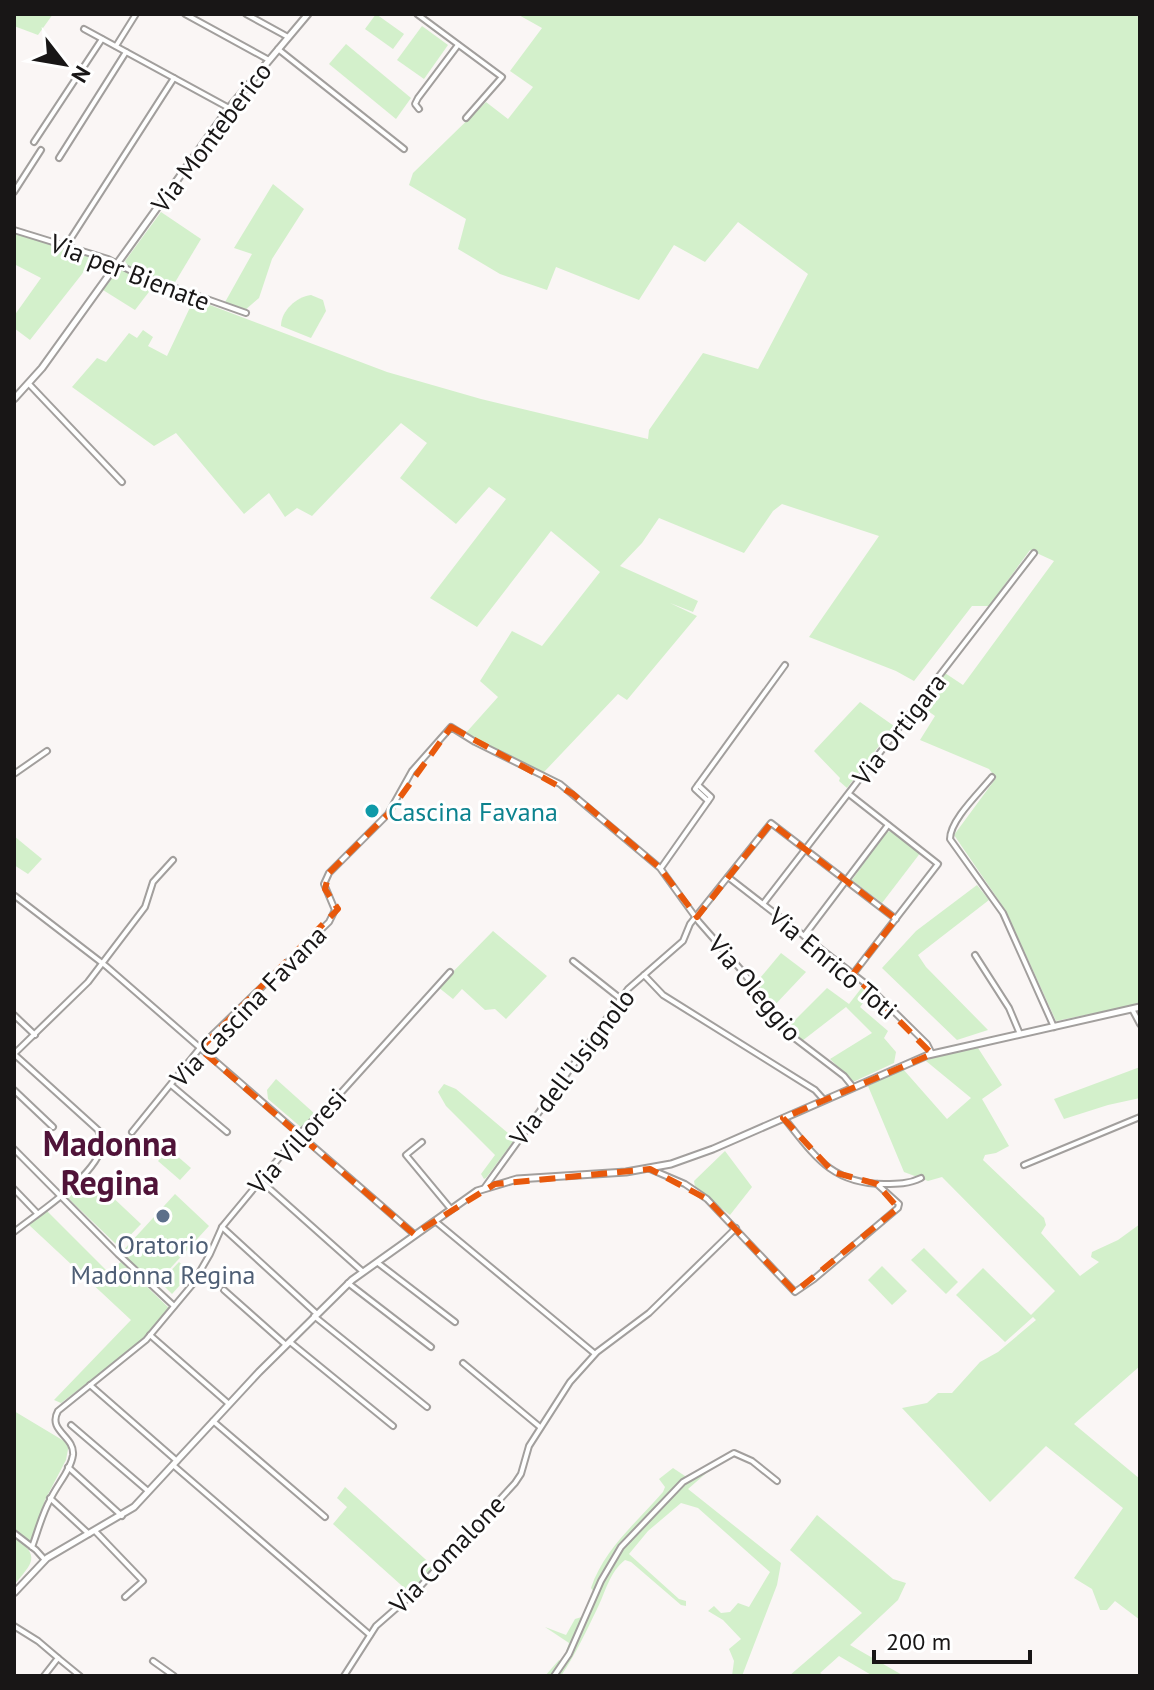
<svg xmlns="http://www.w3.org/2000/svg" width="1154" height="1690" font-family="'PT Sans',sans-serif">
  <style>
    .green { fill: #d3f0cb }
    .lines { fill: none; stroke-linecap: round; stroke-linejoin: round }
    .minor-casing { stroke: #a29f9d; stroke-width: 8 }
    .tertiary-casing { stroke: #a29f9d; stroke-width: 9 }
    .minor { stroke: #fff; stroke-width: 4 }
    .tertiary { stroke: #fff; stroke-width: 5 }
    .marked { fill: none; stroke: #e8590c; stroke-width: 6; stroke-dasharray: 16 10; stroke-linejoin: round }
    .culture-dot { fill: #0f9aa8; stroke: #fff; stroke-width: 3 }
    .service-dot { fill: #5c6f8a; stroke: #fff; stroke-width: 3 }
    .labels { text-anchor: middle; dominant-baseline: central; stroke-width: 6; stroke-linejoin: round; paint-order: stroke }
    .street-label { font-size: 26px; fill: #181616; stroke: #fff }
    .culture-label { font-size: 26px; fill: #0d838f; stroke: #fff; text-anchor: start }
    .service-label { font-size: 26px; fill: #4e5e75; stroke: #fff }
    .district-label { font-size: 34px; font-weight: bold; fill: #501439; stroke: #fff }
  </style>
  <rect width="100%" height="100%" fill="#faf6f5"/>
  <g class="green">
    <path d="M14,14H53L38,35L14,26Z"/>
    <path d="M376,14L404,34L393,49L365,29Z"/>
    <path d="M517,14H1140V1004L1056,1021L1006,911L954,835L996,778L989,769L920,740L935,716L921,706L945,673L963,685L1054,561L1030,550L989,606H972L914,681L896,671L809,637L879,536L782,504L773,511L744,553L659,518L642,543L620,566L698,601L693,612L670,603L697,616L627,700L618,694L544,772L464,735L498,697L480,681L512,631L542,646L600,572L551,531L477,627L430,598L506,499L489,487L456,524L400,478L427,443L401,423L312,516L297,508L285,517L269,493L244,514L176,433L154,446L72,387L97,358L106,362L129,333L137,338L143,330L153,337L148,346L167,356L194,299L387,372L481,399L648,439L649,430L703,353L758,369L808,274L738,222L705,262L674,245L639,300L556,267L547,290L500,274L458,249L466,219L409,185L413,173L486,102L508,119L533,87L510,71L542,28Z"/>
    <path d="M422,26L448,45L424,79L397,60Z"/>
    <path d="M346,44L411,98L396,119L329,64Z"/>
    <path d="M273,184L304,209L272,259L259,298L244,311L224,304L252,254L234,248Z"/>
    <path d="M161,212L201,239L174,284L129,268L125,261Z"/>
    <path d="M14,232L92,257L82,274L30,340L14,328V316L41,278L14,264Z"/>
    <path d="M121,270L155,284L135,310L103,290L117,271Z"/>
    <path d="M311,295L323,300L326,311L311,338L281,326C281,311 296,297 311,295Z"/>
    <path d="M860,702L894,726L847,788L839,781L840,778L814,751Z"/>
    <path d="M890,831L921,852L882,903L852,880L885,833Z"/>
    <path d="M14,836L42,859L28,874L14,865Z"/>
    <path d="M977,885L989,900L918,955L926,967L988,1030L957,1040L882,968L916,931Z"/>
    <path d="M493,931L547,976L506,1019L495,1009L485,1010L462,989L453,999L438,987Z"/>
    <path d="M781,953L806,972L772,1008L755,984Z"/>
    <path d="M863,986L870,994L860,1007L888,1031L884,1038L896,1052L894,1063L853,1082L830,1059L872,1033L846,1007L802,1041L789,1026L827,988L849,1004Z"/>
    <path d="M978,1048L1002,1085L982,1099L1009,1146L996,1153L985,1155L983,1160L1044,1218L1046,1225L1041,1233L1080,1276L1099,1262L1091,1257L1092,1252L1118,1240L1140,1224V1366L1074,1424L1140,1479V1620L1115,1601L1107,1610H1100L1092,1589L1074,1578L1123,1508L1046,1446L990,1502L902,1408L927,1403L938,1393H952L980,1362L998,1352L1036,1320L1033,1317L1005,1342L956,1295L983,1268L1031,1315L1055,1291L942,1177L928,1181L904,1172L868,1086L903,1069L947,1119L971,1098L926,1061L935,1056Z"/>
    <path d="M1140,1067V1098L1108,1105L1064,1119L1054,1099Z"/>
    <path d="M276,1079L315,1114L302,1128L268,1099L267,1090Z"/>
    <path d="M444,1084L456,1089L515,1139L486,1178L484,1179L481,1174L495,1155L446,1106L438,1092Z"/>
    <path d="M169,1149L191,1168L180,1180L158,1161Z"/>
    <path d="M725,1151L752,1187L730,1215L695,1187L694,1181Z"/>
    <path d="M91,1177L141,1224L119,1247L68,1198Z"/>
    <path d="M175,1194L209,1226L155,1285L120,1254Z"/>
    <path d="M46,1210L108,1272L121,1262L169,1308L137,1345L61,1403L54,1400L131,1320L28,1224Z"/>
    <path d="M924,1248L958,1282L946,1294L911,1260Z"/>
    <path d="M179,1262L191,1273L172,1294L160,1282Z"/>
    <path d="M882,1266L907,1291L892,1305L868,1280Z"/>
    <path d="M14,1411L69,1444L66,1460L45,1500L31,1543L14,1530Z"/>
    <path d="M673,1468L691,1480L711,1469L688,1489L781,1563L777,1585L742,1676H732L734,1661L729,1649L741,1639L723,1620L708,1611L714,1606L721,1613L730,1612L738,1603L749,1607L770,1572L698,1508L681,1503L648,1531L629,1554L679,1599L686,1601V1606L681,1605L631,1562L625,1560C609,1573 606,1591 597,1609C586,1632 575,1655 561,1676H545L559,1660L563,1663L570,1655L566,1652L569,1643L545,1627L566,1635L575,1619L585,1616L594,1592L591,1588C604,1549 637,1522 663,1492L665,1487L659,1479Z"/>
    <path d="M345,1487L434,1567L410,1593L333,1524L347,1507L337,1498Z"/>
    <path d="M817,1515L893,1579L906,1583L898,1600L850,1645L904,1676H873L839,1656L820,1673L825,1676H789L862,1613L790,1550Z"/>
    <path d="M14,1536C41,1557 33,1562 14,1585Z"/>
  </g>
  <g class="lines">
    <defs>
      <g id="minor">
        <path d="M185,14L269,60"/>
        <path d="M246,14L288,37"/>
        <path d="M417,14L502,77L466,118"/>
        <path d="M84,29L229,108"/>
        <path d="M116,46L136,14"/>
        <path d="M278,49L404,149"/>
        <path d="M419,109L415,104L418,98L458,45"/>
        <path d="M34,142L102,39"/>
        <path d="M59,158L126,52"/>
        <path d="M14,192L41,150"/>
        <path d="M14,230L108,259L139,275L246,313"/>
        <path d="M66,246L174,78"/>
        <path d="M29,384L122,482"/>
        <path d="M14,774L47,751"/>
        <path d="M992,777C980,792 950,820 950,839L1003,913L1054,1027"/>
        <path d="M849,794L938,864L853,974"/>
        <path d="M708,801L695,789L785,665"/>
        <path d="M661,868L711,797L698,785"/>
        <path d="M728,877L866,984L927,1044L932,1054"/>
        <path d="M15,896L106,966L414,1234"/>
        <path d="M763,904L1034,553"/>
        <path d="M804,936L888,825"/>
        <path d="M975,955L1009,1008L1020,1034"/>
        <path d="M573,961L621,999"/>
        <path d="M644,975L663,995L815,1090L824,1100"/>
        <path d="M1132,1009L1140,1024"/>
        <path d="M14,1015L35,1035"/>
        <path d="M14,1054L88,982L145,907L153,882L173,860"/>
        <path d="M171,1085L227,1132"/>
        <path d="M14,1090L53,1127"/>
        <path d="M784,1118C814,1155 831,1184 884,1184C897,1184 909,1184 921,1178"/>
        <path d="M132,1132L204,1043L329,922L335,910L324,884L329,873L388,814L412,771L451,727L475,742L560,784L660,868L699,922L742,971L793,1037L844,1076L853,1087"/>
        <path d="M422,1142L406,1155L450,1208"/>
        <path d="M14,1149L118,1254L174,1306"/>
        <path d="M1024,1165L1140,1117"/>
        <path d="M650,1169L685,1184L707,1199L795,1292L814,1279L898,1208L899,1204L877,1184"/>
        <path d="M261,1181L362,1271"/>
        <path d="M485,1187L628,989L683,941L690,924L771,823L896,919"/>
        <path d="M14,1189L37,1213"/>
        <path d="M435,1221L594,1353"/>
        <path d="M222,1227L317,1314"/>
        <path d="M14,1232C40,1211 97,1176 103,1143L98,1130L14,1054"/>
        <path d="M378,1263L455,1322"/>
        <path d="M348,1283L431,1347"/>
        <path d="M224,1290L286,1345"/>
        <path d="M314,1316L427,1407"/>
        <path d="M150,1335L229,1404"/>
        <path d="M290,1342L393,1426"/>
        <path d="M463,1363L540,1427"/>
        <path d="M90,1385L177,1461"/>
        <path d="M213,1421L325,1517"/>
        <path d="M71,1425L148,1491"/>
        <path d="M173,1465L370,1635"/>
        <path d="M68,1467L122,1516"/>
        <path d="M50,1498L89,1534"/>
        <path d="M95,1531L143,1581L125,1597"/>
        <path d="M14,1533L36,1550L45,1560"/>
        <path d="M32,1547C38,1531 42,1514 50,1500C56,1486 71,1470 73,1455C75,1436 47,1431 58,1411L146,1340L192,1285L210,1254L222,1227L299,1134L338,1096L450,972"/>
        <path d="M14,1626L38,1641L58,1658L44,1676"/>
        <path d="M58,1658L80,1676"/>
        <path d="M153,1661L174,1676"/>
        <path d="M344,1676L376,1626L416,1591L515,1483L521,1474L529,1446L570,1382L597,1352L649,1313L736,1228"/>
        <path d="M554,1676L569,1654L601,1581L621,1547L683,1482L734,1453L752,1461L777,1481"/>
      </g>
      <g id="tertiary">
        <path d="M14,399L42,368L229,108L308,14"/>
        <path d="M14,1593L47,1558L134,1507L259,1372L352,1280L477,1191L517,1179L626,1172L671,1164L713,1149L928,1055L1140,1007"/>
      </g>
    </defs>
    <use href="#minor" class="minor-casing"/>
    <use href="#tertiary" class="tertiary-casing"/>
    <use href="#minor" class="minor"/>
    <use href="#tertiary" class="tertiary"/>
  </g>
  <path class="marked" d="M451,727L573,794L660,868L697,917L771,823L896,919L853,974L932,1054L783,1118L833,1172L877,1184L898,1208L795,1292L707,1199L650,1169L495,1184L414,1234L200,1049L338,909L325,889L329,873L388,814Z"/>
  <circle class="culture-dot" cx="372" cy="811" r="8"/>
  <circle class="service-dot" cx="163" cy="1216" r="8"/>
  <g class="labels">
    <g class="street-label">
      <text transform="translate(211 137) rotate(-53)">Via Monteberico</text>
      <text transform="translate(130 272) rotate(21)">Via per Bienate</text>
      <text transform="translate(899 729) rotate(-52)">Via Ortigara</text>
      <text transform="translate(833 963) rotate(40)">Via Enrico Toti</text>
      <text transform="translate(755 988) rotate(50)">Via Oleggio</text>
      <text transform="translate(248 1006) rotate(-46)">Via Cascina Favana</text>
      <text transform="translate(572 1067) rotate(-53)">Via dell'Usignolo</text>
      <text transform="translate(297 1141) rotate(-48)">Via Villoresi</text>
      <text transform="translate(447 1554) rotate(-46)">Via Comalone</text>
    </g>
    <g class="culture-label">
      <text x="388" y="811">Cascina Favana</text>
    </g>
    <g class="service-label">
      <text x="163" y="1244">Oratorio<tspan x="163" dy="30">Madonna Regina</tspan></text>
    </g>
    <g class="district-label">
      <text x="110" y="1143">Madonna<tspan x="110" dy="39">Regina</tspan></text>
    </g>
  </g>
  <rect width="1154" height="1690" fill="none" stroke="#181616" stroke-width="32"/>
  <g transform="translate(64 64) rotate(121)" stroke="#ffffff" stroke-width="6" paint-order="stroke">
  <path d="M0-6L14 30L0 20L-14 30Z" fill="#181616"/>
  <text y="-12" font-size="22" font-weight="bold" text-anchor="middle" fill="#181616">N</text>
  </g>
  <path d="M874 1650v12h156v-12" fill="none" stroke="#181616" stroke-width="4"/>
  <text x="886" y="1650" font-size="24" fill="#181616" stroke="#ffffff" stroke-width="6" paint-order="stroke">200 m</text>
</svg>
